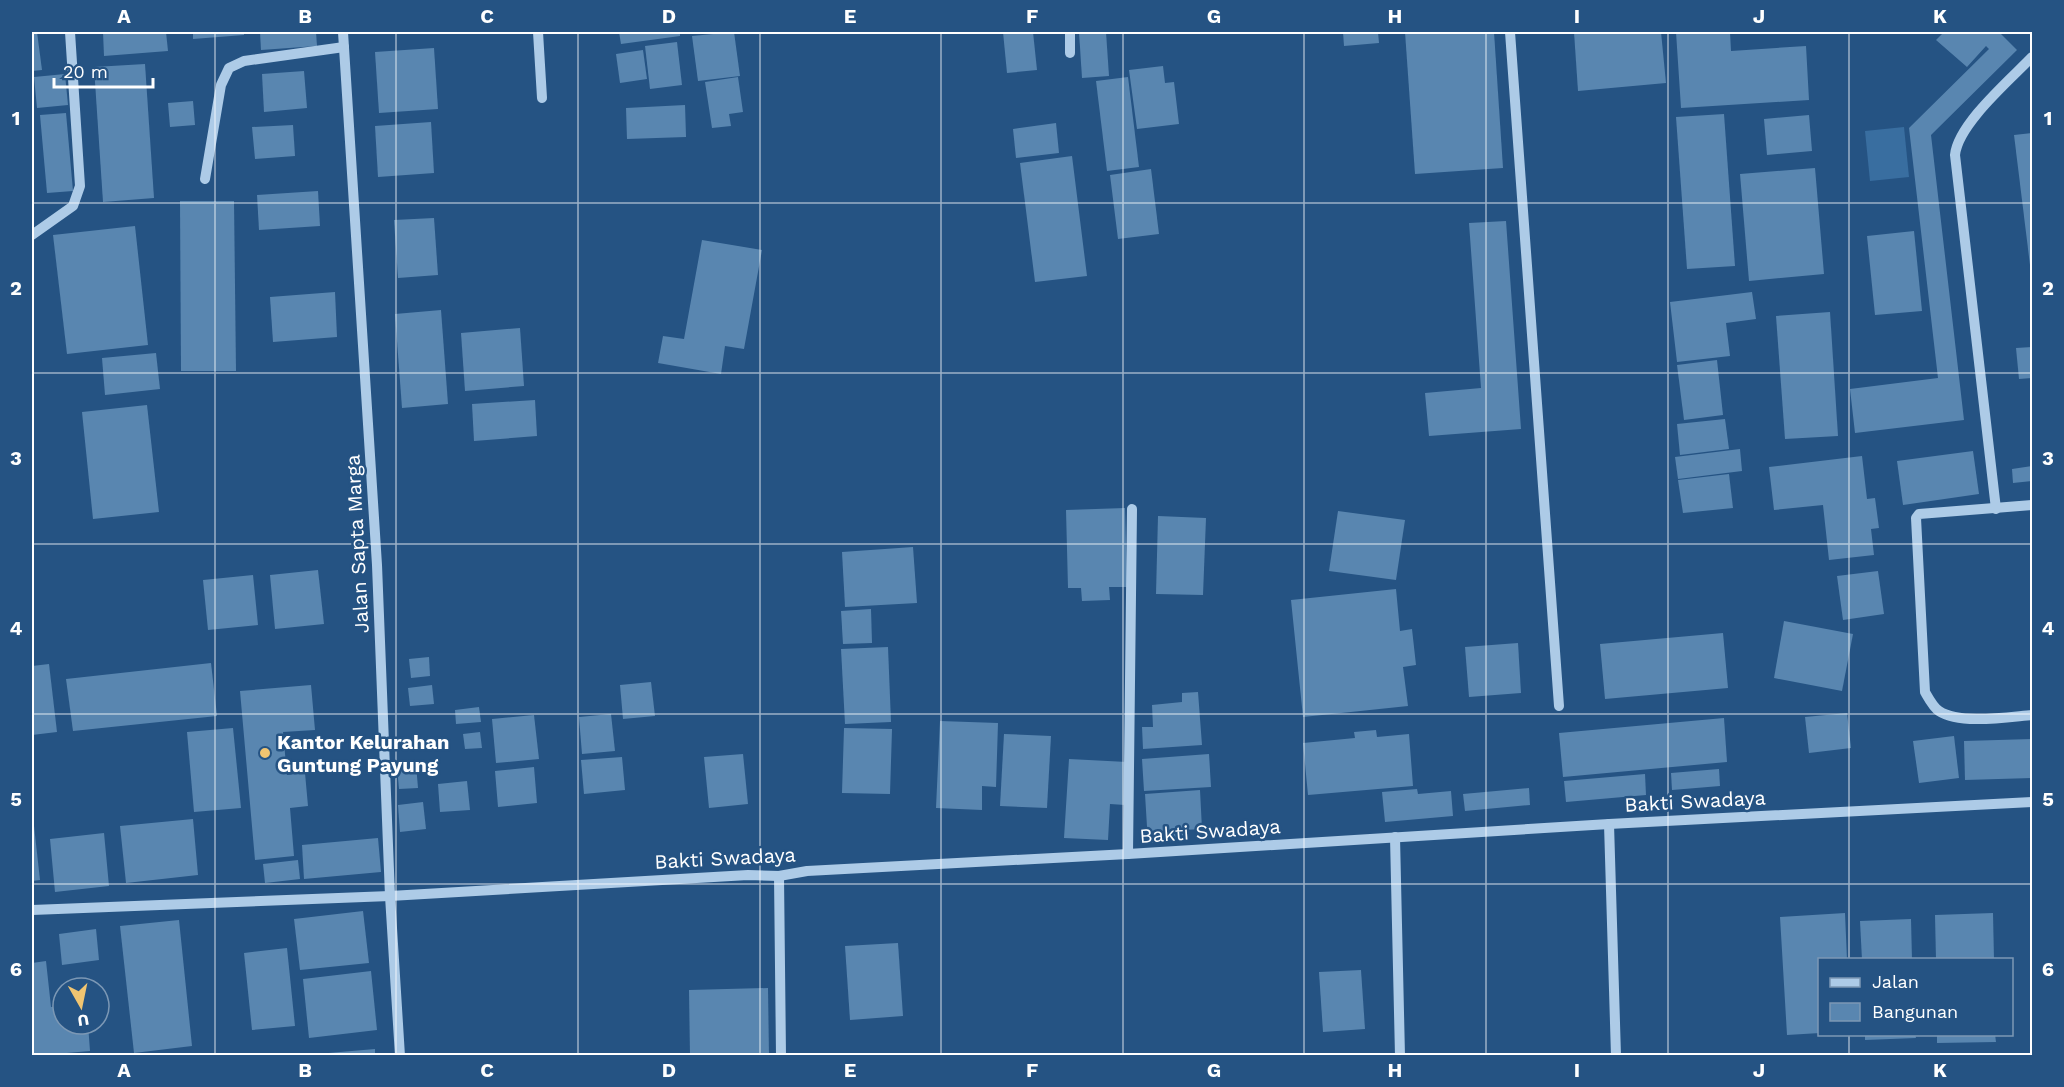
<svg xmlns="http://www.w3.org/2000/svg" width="2064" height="1087" font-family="'Work Sans',sans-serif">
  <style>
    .green { fill: #396ea0 }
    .building { fill: #5986b0 }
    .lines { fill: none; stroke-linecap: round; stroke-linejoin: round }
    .minor { stroke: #adcbe7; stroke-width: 10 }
    .grid { fill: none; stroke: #fff; stroke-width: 1.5; stroke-opacity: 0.55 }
    .poi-dot { fill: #f1c571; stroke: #255383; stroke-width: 2 }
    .labels { text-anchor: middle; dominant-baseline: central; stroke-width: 5; stroke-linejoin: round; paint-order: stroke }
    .street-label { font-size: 20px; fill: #fff; stroke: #255383 }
    .poi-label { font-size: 20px; font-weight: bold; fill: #fff; stroke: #255383; text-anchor: start }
    .neatline { fill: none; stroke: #fff; stroke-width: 2 }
    .grid-label { font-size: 20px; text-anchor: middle; font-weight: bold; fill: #fff }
  </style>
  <rect width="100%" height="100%" fill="#255383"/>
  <path class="green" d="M1904,127L1909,177L1870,181L1865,131Z"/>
  <g class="building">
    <path d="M32,32H37L42,70L32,71Z"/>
    <path d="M103,32H166L168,51L104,56Z"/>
    <path d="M193,32H244V35L193,39Z"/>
    <path d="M260,32H316L317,46L261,50Z"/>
    <path d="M619,32H680V36L621,44Z"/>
    <path d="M734,32L740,76L698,81L692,36Z"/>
    <path d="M1003,32H1033L1037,70L1007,73Z"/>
    <path d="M1079,32H1106L1109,76L1082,78Z"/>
    <path d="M1343,32H1378L1379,43L1344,46Z"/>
    <path d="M1405,32H1494L1503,168L1415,174Z"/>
    <path d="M1574,32H1661L1666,83L1578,91Z"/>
    <path d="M1676,32H1730L1731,51L1806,46L1809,100L1681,108Z"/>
    <path d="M1944,32H1999L2017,50L1931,135L1964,420L1855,433L1850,389L1938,378L1909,128L1989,49L1986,46L1967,67L1936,40Z"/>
    <path d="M677,42L682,85L650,89L645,46Z"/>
    <path d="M434,48L438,109L379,113L375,52Z"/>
    <path d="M643,50L647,79L620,83L616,54Z"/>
    <path d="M145,64L154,198L103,202L94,67Z"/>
    <path d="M1163,66L1165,83L1174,82L1179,124L1137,129L1129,70Z"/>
    <path d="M304,71L307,108L264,112L262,74Z"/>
    <path d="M65,74L68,105L37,108L34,77Z"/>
    <path d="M738,77L743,112L729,114L731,126L712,128L705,82Z"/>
    <path d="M1128,77L1139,167L1107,171L1096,81Z"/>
    <path d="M193,101L195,125L170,127L168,103Z"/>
    <path d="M685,105L686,137L627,139L626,108Z"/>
    <path d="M66,113L73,191L47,193L40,115Z"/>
    <path d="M1724,114L1735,266L1687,269L1676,117Z"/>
    <path d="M1809,115L1812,151L1767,155L1764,119Z"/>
    <path d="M431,122L434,173L378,177L375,126Z"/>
    <path d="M1056,123L1059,153L1016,158L1013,129Z"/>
    <path d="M293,125L295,156L255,159L252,127Z"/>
    <path d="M2032,133V272L2031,273L2014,135Z"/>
    <path d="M1072,156L1087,276L1035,282L1020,163Z"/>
    <path d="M1815,168L1824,274L1749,281L1740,174Z"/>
    <path d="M1151,169L1159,234L1118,239L1110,175Z"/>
    <path d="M318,191L320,226L259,230L257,195Z"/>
    <path d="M180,201H234L236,371H181Z"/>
    <path d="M434,218L438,275L398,278L394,220Z"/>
    <path d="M1506,221L1521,429L1429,436L1425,393L1481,388L1469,223Z"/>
    <path d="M135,226L148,345L67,354L53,235Z"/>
    <path d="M1914,231L1922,311L1875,315L1867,236Z"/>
    <path d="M702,240L762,250L744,349L725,346L721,374L658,363L663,336L684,339Z"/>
    <path d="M335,292L337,337L273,342L270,297Z"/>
    <path d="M1752,292L1756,319L1726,323L1730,356L1677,362L1670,302Z"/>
    <path d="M441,310L448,404L402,408L395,314Z"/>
    <path d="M1830,312L1838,436L1785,439L1776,316Z"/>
    <path d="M520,328L524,386L465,391L461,333Z"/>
    <path d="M2032,347V378L2019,379L2016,348Z"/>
    <path d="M156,353L160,389L105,395L102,358Z"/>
    <path d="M1717,360L1723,415L1684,420L1677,365Z"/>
    <path d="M535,400L537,436L474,441L472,404Z"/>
    <path d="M147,405L159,512L93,519L82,412Z"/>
    <path d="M1725,419L1729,449L1680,455L1677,424Z"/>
    <path d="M1740,449L1742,471L1678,479L1675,457Z"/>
    <path d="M1973,451L1979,494L1903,505L1897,461Z"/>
    <path d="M1862,456L1867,499L1875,498L1879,528L1871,529L1874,555L1829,560L1823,505L1774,510L1769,467Z"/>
    <path d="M2032,466V481L2013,483L2012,469Z"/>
    <path d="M1729,474L1733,508L1683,513L1678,480Z"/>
    <path d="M1125,508L1127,587H1109L1110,600L1082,601L1081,588H1068L1066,510Z"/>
    <path d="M1338,511L1405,520L1396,580L1329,571Z"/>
    <path d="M1158,516L1206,518L1203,595L1156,594Z"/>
    <path d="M913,547L917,603L845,607L842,552Z"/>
    <path d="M318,570L324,624L275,629L270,575Z"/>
    <path d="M1878,571L1884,614L1843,620L1837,576Z"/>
    <path d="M253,575L258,625L208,630L203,580Z"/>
    <path d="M1396,589L1400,631L1412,629L1416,665L1403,667L1408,706L1303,717L1291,600Z"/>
    <path d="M871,609L872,643L843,644L841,611Z"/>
    <path d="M1784,621L1853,634L1842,691L1774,678Z"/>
    <path d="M1723,633L1728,688L1605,699L1600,644Z"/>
    <path d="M1518,643L1521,693L1469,697L1465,647Z"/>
    <path d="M888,647L891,722L845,724L841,649Z"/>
    <path d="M429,657L430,676L411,678L409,659Z"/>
    <path d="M211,663L217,716L73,731L66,679Z"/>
    <path d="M49,664L57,732L32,735V666Z"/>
    <path d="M651,682L655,716L623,719L620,685Z"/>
    <path d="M311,685L315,730L283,732L287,775L305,773L308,806L290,808L294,856L255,860L240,691Z"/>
    <path d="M432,685L434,704L410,706L408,688Z"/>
    <path d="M1198,692L1202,745L1143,749L1142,727H1153L1152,705L1182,702V693Z"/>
    <path d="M479,707L481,722L456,724L455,710Z"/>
    <path d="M1847,713L1851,748L1809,753L1805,717Z"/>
    <path d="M611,714L615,751L582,754L579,717Z"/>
    <path d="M534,715L539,759L496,763L492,719Z"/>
    <path d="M1724,718L1727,762L1563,777L1559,733Z"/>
    <path d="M940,721L998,723L996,787L982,786V810L936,808Z"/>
    <path d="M233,728L241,808L194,812L187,732Z"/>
    <path d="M844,728L892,729L890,794L842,793Z"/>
    <path d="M1376,730L1377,737L1409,734L1413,786L1308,795L1303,743L1355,738L1354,732Z"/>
    <path d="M480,732L482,748L465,749L463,734Z"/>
    <path d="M1004,734L1051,736L1047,808L1000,806Z"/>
    <path d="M1954,736L1959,778L1919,783L1913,741Z"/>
    <path d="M2032,739V778L1965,780L1964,741Z"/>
    <path d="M743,754L748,804L709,808L704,757Z"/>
    <path d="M1209,754L1211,787L1144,791L1142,759Z"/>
    <path d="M622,757L625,790L584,794L581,760Z"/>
    <path d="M1069,759L1127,762L1125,805L1110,804L1108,840L1064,838Z"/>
    <path d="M416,764L418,788L399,789L397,766Z"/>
    <path d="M534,767L537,803L498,807L495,771Z"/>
    <path d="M1719,769L1720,786L1672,790L1671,773Z"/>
    <path d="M1645,774L1646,795L1566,802L1564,781Z"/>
    <path d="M467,781L470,810L440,812L438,784Z"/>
    <path d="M1529,788L1530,805L1465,811L1463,794Z"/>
    <path d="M1417,789L1418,794L1451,791L1453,816L1385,822L1382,792Z"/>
    <path d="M1200,790L1202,829L1184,830V840L1148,843L1145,794Z"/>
    <path d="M423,802L426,829L400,832L398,805Z"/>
    <path d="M32,817H33L40,880L32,881Z"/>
    <path d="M193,819L198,875L126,883L120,826Z"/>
    <path d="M104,833L109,886L55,892L50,839Z"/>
    <path d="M378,838L381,872L304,879L302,845Z"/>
    <path d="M298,860L300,879L265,883L263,864Z"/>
    <path d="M363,911L369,963L300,970L294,919Z"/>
    <path d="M1845,913L1847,960H1820V1033L1787,1035L1780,917Z"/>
    <path d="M1993,913L1994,960H1936L1935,915Z"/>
    <path d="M1911,919L1912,960H1862L1860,921Z"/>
    <path d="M179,920L192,1046L134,1053L120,926Z"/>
    <path d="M96,929L99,960L62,965L59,934Z"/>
    <path d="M898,943L903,1016L850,1020L845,946Z"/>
    <path d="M287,948L295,1026L252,1030L244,953Z"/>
    <path d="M46,961L51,1007L63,1006V1024H88L90,1051L32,1056V963Z"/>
    <path d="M1361,970L1365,1029L1323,1032L1319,972Z"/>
    <path d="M371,971L377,1030L309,1038L303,979Z"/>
    <path d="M768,988L769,1056H690L689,990Z"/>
    <path d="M1865,1034H1915L1916,1038L1865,1040Z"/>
    <path d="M1937,1034H1995L1996,1042L1937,1043Z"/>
    <path d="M375,1049V1056H317V1054Z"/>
  </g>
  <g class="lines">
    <g class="minor">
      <path d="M343,32L377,565L390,896L400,1056"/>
      <path d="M538,32L542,98"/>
      <path d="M1510,32L1559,706"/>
      <path d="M1070,53V32"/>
      <path d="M205,179L221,85L229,68L244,61L344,47"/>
      <path d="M32,235L73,206L80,186L70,32"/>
      <path d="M2032,505L1919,514L1916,518L1925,692C1929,699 1933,707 1939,711C1960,725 2008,717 2032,715"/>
      <path d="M1996,509L1955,155C1958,124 2010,80 2032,57"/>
      <path d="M1609,824L1616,1056"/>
      <path d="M1395,837L1400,1056"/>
      <path d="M1128,854L1132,509"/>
      <path d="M779,876L781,1056"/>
      <path d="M32,910L390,896L748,875L779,876L807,871L1128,854L1609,824L2032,802"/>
    </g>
  </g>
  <path class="grid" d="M215,32V1056M396,32V1056M578,32V1056M760,32V1056M941,32V1056M1123,32V1056M1304,32V1056M1486,32V1056M1668,32V1056M1849,32V960M32,203H2032M32,373H2032M32,544H2032M32,714H2032M32,884H2032M1849,1034V1056"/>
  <circle class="poi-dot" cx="265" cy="753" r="6"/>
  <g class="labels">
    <g class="street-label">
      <text transform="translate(357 544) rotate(-93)">Jalan Sapta Marga</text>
      <text transform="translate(1695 801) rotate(-3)">Bakti Swadaya</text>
      <text transform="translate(1210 831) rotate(-4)">Bakti Swadaya</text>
      <text transform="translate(725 858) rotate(-3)">Bakti Swadaya</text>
    </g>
    <g class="poi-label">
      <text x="277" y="742">Kantor Kelurahan<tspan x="277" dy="23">Guntung Payung</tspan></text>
    </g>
  </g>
  <rect width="2064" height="1087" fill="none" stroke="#255383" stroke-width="66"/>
  <rect x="1818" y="958" width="195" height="78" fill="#255383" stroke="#7c98b5" stroke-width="1.5"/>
  <rect x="1830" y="978" width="30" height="9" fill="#adcbe7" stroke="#7c98b5" stroke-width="1.5"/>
  <text x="1872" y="988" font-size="18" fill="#ffffff">Jalan</text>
  <rect x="1830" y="1003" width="30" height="18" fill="#5986b0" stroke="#7c98b5" stroke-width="1.5"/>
  <text x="1872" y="1018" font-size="18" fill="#ffffff">Bangunan</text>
  <g transform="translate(81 1006) rotate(171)"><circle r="28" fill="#255383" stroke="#7c98b5" stroke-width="1.5"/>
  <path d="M0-4.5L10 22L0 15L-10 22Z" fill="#f1c571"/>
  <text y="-9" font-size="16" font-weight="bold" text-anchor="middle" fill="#ffffff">U</text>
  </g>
  <path d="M54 78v9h99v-9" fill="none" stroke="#ffffff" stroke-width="3"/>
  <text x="63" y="78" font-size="18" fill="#ffffff" stroke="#255383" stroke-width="4.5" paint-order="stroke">20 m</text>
  <rect x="33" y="33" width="1998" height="1021" class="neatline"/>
  <g class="grid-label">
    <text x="124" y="23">A</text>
    <text x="305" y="23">B</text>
    <text x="487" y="23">C</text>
    <text x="669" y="23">D</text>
    <text x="850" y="23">E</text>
    <text x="1032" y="23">F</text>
    <text x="1214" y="23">G</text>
    <text x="1395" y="23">H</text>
    <text x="1577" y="23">I</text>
    <text x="1759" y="23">J</text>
    <text x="1940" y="23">K</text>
    <text x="16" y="125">1</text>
    <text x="2048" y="125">1</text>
    <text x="16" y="295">2</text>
    <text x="2048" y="295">2</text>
    <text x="16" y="465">3</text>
    <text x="2048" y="465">3</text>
    <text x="16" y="635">4</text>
    <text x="2048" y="635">4</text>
    <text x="16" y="806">5</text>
    <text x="2048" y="806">5</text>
    <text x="16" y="976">6</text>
    <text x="2048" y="976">6</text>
    <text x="124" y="1077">A</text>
    <text x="305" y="1077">B</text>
    <text x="487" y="1077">C</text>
    <text x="669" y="1077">D</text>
    <text x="850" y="1077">E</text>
    <text x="1032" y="1077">F</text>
    <text x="1214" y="1077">G</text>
    <text x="1395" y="1077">H</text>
    <text x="1577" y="1077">I</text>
    <text x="1759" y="1077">J</text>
    <text x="1940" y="1077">K</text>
  </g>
</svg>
